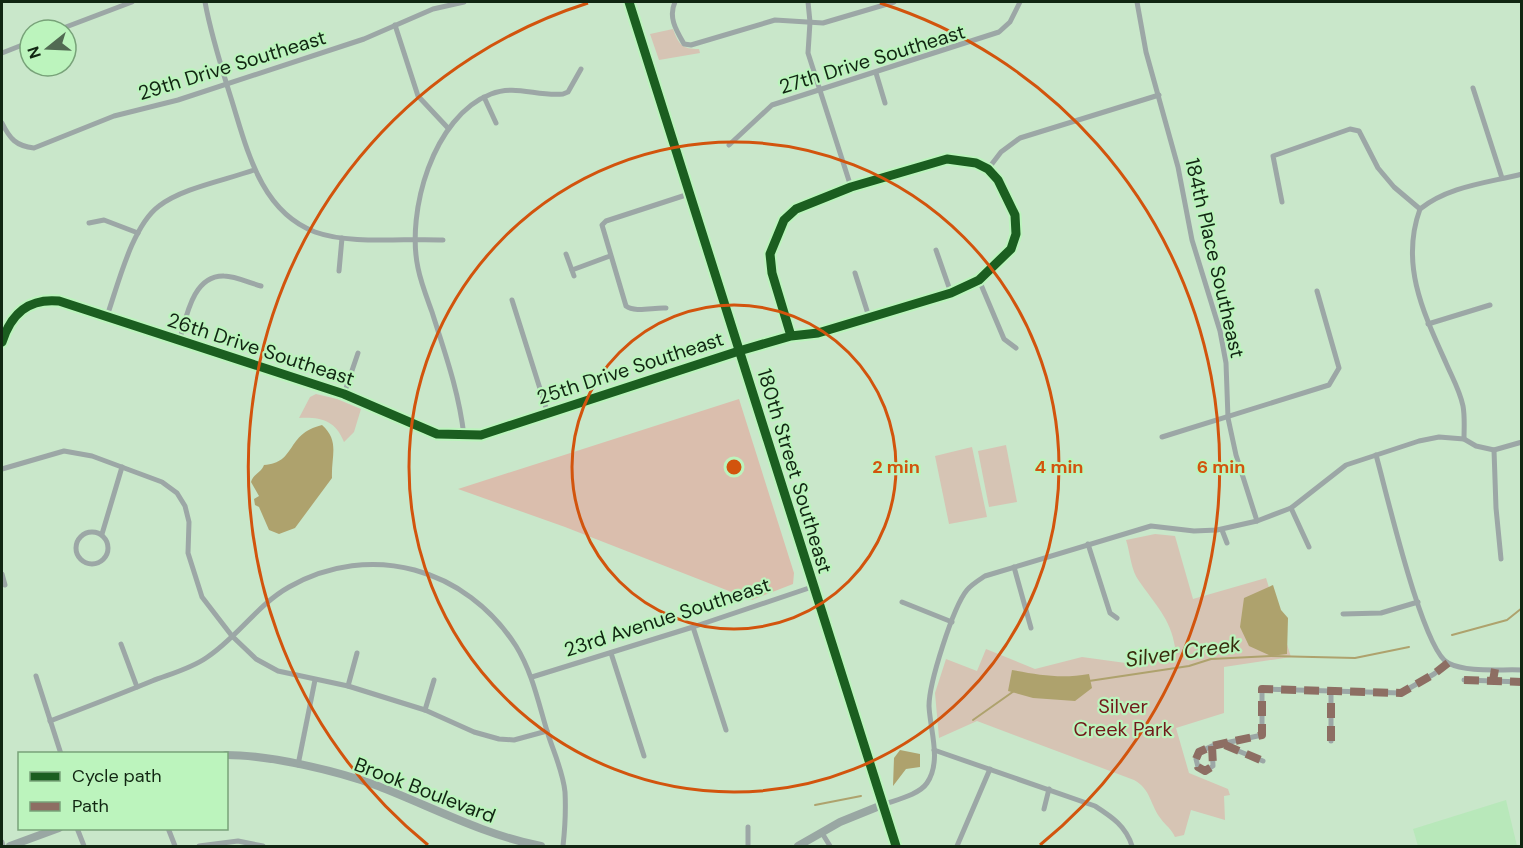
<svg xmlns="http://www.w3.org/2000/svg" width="1523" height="848" font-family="'DM Sans',sans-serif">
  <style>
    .built { fill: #b8e8ba }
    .green { fill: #d6c4b4 }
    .forest { fill: #dabead }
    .water { fill: #aea26d }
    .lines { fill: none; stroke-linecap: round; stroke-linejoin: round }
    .stream { stroke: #aea26d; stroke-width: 2 }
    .street { stroke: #9ca7a6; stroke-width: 5 }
    .secondary { stroke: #99a7a3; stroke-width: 8 }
    .quiet { stroke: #8d6e63; stroke-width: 8; stroke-dasharray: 15 8; stroke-linecap: butt }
    .cycleway-casing { stroke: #bcf4bd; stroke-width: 13 }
    .cycleway { stroke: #1b5e20; stroke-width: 9 }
    .ring { fill: none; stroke: #d2540d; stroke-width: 3 }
    .labels { text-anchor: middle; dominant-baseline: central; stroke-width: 4.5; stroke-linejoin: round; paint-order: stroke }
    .street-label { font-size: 20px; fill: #112612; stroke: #bcf4bd }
    .park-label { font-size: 20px; fill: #711a1b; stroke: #bcf4bd }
    .water-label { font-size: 21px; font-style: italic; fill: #372a0c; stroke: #bcf4bd }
    .centre { fill: #d2540d; stroke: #bcf4bd; stroke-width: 3 }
    .ring-label { font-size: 18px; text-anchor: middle; font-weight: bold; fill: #d2540d; stroke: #bcf4bd; stroke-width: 4.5; stroke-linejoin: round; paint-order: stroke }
  </style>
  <rect width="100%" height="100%" fill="#c9e7ca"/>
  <path class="built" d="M1506,800L1517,846H1418L1413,829Z"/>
  <g class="green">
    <path d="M673,29C679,45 682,49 699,49L700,53L659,60L650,34Z"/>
    <path d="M316,394L337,399L361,409L354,432L344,442C335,420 321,417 299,418L310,397Z"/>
    <path d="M1006,445L1017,502L989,507L978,451Z"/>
    <path d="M972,447L987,517L949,524L935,456Z"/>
    <path d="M1155,534L1175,536L1193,599L1266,578L1291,657L1224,667V713L1176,728L1189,773L1228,789L1230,795L1224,796L1225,820L1191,810L1184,835L1175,837C1171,828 1166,826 1161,819C1150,805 1151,789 1134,780L977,721L939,738L935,693L946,659L977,671L986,649L1035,669L1082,657L1133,664L1147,662L1166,655L1175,647C1171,619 1154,603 1139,581C1131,571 1130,552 1126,540Z"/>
  </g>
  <path class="forest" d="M739,399L794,573L793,584L752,600L565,527L458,489Z"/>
  <g class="water">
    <path d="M322,425C340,441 331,456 332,478L295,528L279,534L269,530L259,507L255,505L254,499L259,496L251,482C253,474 261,473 264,465C297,463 285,434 322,425Z"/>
    <path d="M1273,585L1281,610L1288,618L1287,654L1271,656L1249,646L1240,627L1244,598Z"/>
    <path d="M1012,670C1039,675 1061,679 1089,674L1092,688L1075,701L1033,698L1008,691Z"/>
    <path d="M900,750L920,754V767L906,769L893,786L894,758Z"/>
  </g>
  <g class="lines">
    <g class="stream">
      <path d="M1452,635L1507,620L1522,608"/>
      <path d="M1089,681L1189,666L1211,659L1271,656L1355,658L1409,647"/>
      <path d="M973,720L1014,691"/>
      <path d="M815,805L861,796"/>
    </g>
    <g class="street">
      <path d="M205,2C211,35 221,66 231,98C247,149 260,211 315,232C351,245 404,238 443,240"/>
      <path d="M675,2C668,17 676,30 684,44L691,45L775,20L823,23L894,2"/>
      <path d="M808,2L810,22L808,53L851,187"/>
      <path d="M1137,2L1146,52L1178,167L1192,240L1220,331L1226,363L1228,418L1236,455L1257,521"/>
      <path d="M395,25L418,96L447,127"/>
      <path d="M58,30L132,2"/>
      <path d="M2,53L30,42"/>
      <path d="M876,73L885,103"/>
      <path d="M1473,88L1502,178"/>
      <path d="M484,97L496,123"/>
      <path d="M2,123C10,139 16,146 34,148L114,116L178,100L364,39L433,9L464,2"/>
      <path d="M729,145L772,105L999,32L1010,22L1020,2"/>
      <path d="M988,169L1001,152L1020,138L1159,95"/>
      <path d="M1282,202L1273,156L1350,129L1359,131L1378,168L1394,187L1420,209"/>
      <path d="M1420,209C1400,264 1423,312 1446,363C1452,377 1460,391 1463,406C1465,417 1464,428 1464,439"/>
      <path d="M1420,209C1449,186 1487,183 1522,174"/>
      <path d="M89,223L104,220L138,233"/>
      <path d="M936,250L951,293"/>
      <path d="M566,254L574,276"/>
      <path d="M572,270L610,256"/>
      <path d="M339,271L342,238"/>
      <path d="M855,273L869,317"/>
      <path d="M979,280L1004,339L1016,348"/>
      <path d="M512,300L548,414"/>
      <path d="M666,308C654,307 635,313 626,306L602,225L606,221L689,194"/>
      <path d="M107,316C118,285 132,226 159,206C182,188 226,180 254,170"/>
      <path d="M1428,324L1490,305"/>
      <path d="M2,342C11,314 28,298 59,301L344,394L437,434L481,435L739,351L791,336L818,333L951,293L979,280L1011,249L1016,234L1015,215L998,180L988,169L976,163L947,159L851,187L796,209L784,220L770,254L772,273L791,336"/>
      <path d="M179,342C186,319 192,275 224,276C235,276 250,283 261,286"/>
      <path d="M344,394L358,353"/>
      <path d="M464,436C459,392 445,353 432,312C427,298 421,283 418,268C406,212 433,116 491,94C515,84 538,97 563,94L568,92L581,69"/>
      <path d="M1162,437L1329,385L1339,368L1317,291"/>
      <path d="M1494,450L1496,508L1501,559"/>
      <path d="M1376,455C1386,490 1422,649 1448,663C1468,673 1500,669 1522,670"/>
      <path d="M2,469L64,451L92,456L162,482L177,493L185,506L189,522L188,553L202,597L232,636L256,659L278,671L348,686L425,710L474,732L499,739L514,740L547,731"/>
      <path d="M1291,508L1309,547"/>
      <path d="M1222,530L1227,543"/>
      <circle cx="92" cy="548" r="16"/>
      <path d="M102,534L122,467"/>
      <path d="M1088,544L1110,613L1117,618"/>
      <path d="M1014,567L1031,628"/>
      <path d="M2,574L5,585"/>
      <path d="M902,602L952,622"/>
      <path d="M1343,614L1381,613L1418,602"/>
      <path d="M693,627L726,730"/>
      <path d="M121,644L137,687"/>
      <path d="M611,653L644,756"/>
      <path d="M36,676L61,754"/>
      <path d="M532,677L693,627L812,587"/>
      <path d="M1464,680L1522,682"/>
      <path d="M348,686L357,653"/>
      <path d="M425,710L434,680"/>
      <path d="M50,721C84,708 118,695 152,681C170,674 190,669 206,658C237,638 257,605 289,587C371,541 466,568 516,646C532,672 538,701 547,731C553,751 563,771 565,792C566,811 565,828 563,846"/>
      <path d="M1331,741V692"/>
      <path d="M1212,746L1213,766L1205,771L1198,767L1196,759L1199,752L1212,746L1262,735V689L1401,693L1434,674L1448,663"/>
      <path d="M1226,746L1263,761"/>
      <path d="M934,750L1095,806C1112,817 1126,826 1132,846"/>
      <path d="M298,765L315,680"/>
      <path d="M882,805C895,800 919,795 927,783C942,761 930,730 929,706C929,683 953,607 967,590C972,584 979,580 985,576L1151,526L1194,531L1217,530L1257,521L1291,508L1346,465L1419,441L1439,437L1464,439L1476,446L1494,450L1522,442"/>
      <path d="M1044,809L1049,789"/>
      <path d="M748,827V846"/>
      <path d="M77,828L84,846"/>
      <path d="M168,828L175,846"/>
      <path d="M822,833L830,846"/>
      <path d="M2,842L3,846"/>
      <path d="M199,846L238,841L263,846"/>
      <path d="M957,846L990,769"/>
    </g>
    <g class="secondary">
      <path d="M629,2L896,846"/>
      <path d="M226,755C270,755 338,771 378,786C432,807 484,835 541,846"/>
      <path d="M10,846L59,828"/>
      <path d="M798,846L840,822L882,805"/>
    </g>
    <g class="quiet">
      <path d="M1464,680L1522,682"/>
      <path d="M1493,681L1495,669"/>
      <path d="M1331,741V692"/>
      <path d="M1225,745L1263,761"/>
      <path d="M1212,746L1213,766L1205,771L1198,767L1196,759L1199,752L1212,746L1262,735V689L1401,693L1434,674L1448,663"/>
    </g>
    <defs>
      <g id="cycleway">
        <path d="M629,2L896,846"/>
        <path d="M2,342C11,314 28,298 59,301L344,394L437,434L481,435L739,351L791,336L818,333L951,293L979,280L1011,249L1016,234L1015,215L998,180L988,169L976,163L947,159L851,187L796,209L784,220L770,254L772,273L791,336"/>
      </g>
    </defs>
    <use href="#cycleway" class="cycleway-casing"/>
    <use href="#cycleway" class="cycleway"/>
  </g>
  <g class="ring">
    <circle cx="734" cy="467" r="162"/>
    <circle cx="734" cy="467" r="325"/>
    <path d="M428 845A487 487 0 0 1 588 3M880 3A487 487 0 0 1 1040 845"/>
  </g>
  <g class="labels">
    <g class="street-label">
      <text transform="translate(872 59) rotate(-17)">27th Drive Southeast</text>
      <text transform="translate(232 65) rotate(-17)">29th Drive Southeast</text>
      <text transform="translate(1215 258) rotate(77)">184th Place Southeast</text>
      <text transform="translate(261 349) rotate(18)">26th Drive Southeast</text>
      <text transform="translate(630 368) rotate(-18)">25th Drive Southeast</text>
      <text transform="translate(795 471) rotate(73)">180th Street Southeast</text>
      <text transform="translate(667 617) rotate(-18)">23rd Avenue Southeast</text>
      <text transform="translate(425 790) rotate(21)">Brook Boulevard</text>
    </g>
    <g class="park-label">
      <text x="1123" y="706">Silver<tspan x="1123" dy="23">Creek Park</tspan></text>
    </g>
    <g class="water-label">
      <text transform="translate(1183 652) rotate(-8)">Silver Creek</text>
    </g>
  </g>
  <circle cx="734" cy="467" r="9" class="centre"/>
  <g class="ring-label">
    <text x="896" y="473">2 min</text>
    <text x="1059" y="473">4 min</text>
    <text x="1221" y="473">6 min</text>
  </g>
  <rect width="1523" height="848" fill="none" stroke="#112612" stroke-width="6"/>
  <rect x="18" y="752" width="210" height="78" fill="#bcf4bd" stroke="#78a279" stroke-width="1.5"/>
  <rect x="30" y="772" width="30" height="9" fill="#1b5e20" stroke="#78a279" stroke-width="1.5"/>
  <text x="72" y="782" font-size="18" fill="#112612">Cycle path</text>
  <rect x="30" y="802" width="30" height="9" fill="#8d6e63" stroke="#78a279" stroke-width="1.5"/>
  <text x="72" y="812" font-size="18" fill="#112612">Path</text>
  <g transform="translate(48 48) rotate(252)"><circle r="28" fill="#bcf4bd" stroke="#78a279" stroke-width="1.5"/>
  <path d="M0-4.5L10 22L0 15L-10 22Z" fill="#516a52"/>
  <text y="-9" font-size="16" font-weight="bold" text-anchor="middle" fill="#112612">N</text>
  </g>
</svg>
